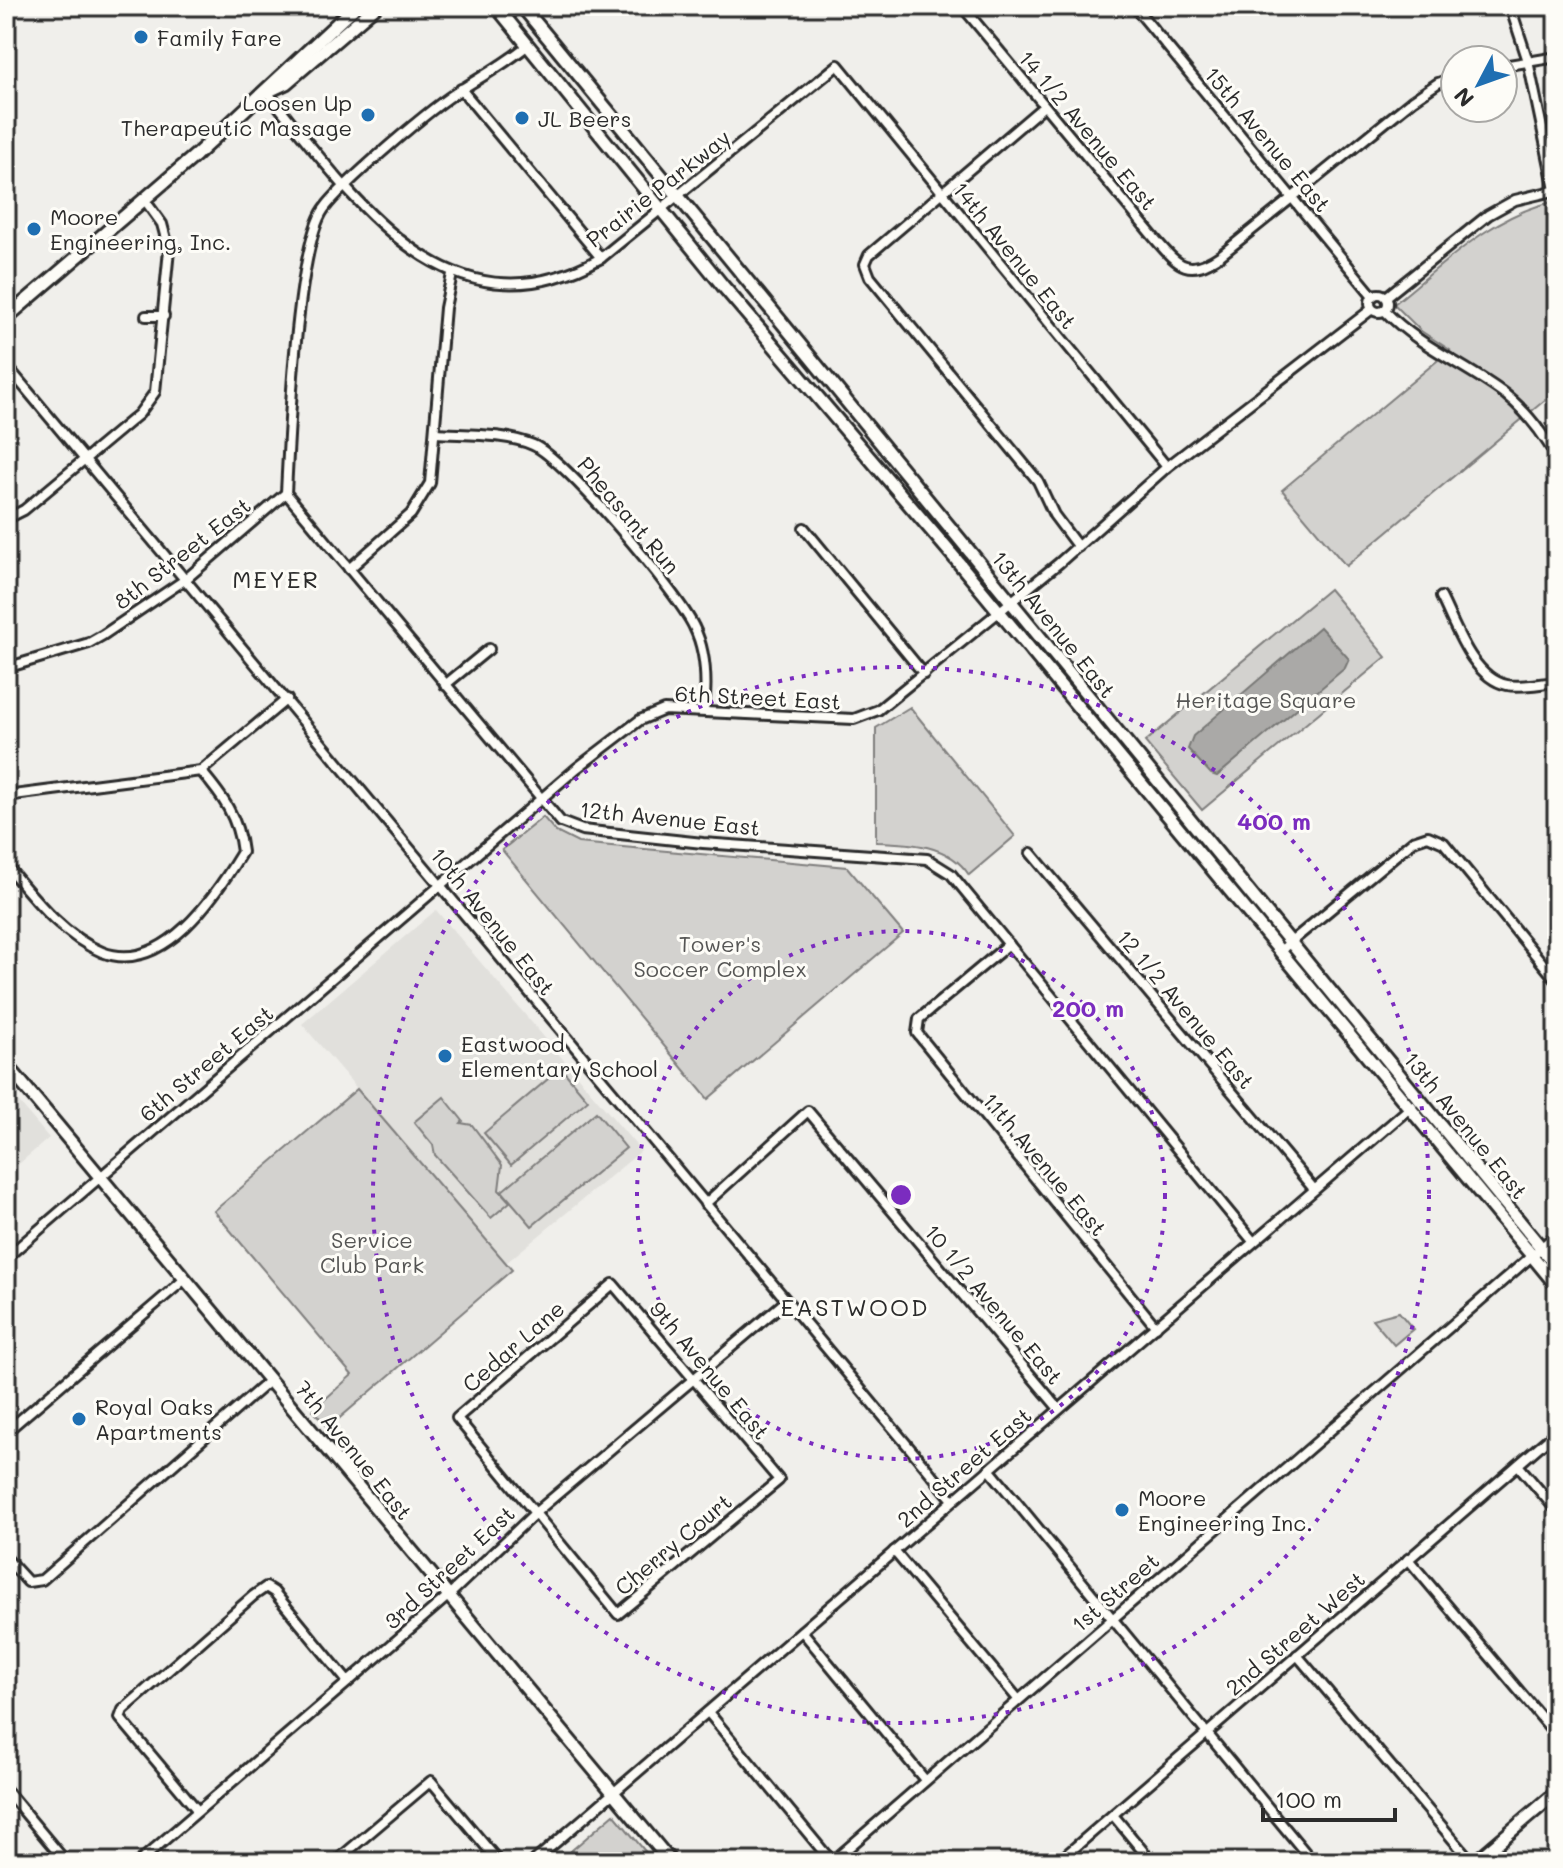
<svg xmlns="http://www.w3.org/2000/svg" width="1563" height="1868" font-family="Mali,sans-serif">
  <style>
    .built { fill: #e1e0dc }
    .green { fill: #d3d2cf; stroke: #7f7e7d; stroke-width: 2 }
    .water { fill: #aaa9a7; stroke: #777775; stroke-width: 2 }
    .lines { fill: none; stroke-linecap: round; stroke-linejoin: round }
    .street-casing { stroke: #2b2b2b; stroke-width: 14 }
    .secondary-casing { stroke: #2b2b2b; stroke-width: 17 }
    .street { stroke: #fdfcf7; stroke-width: 8 }
    .secondary { stroke: #fdfcf7; stroke-width: 11 }
    .ring { fill: none; stroke: #7b2cbf; stroke-width: 4; stroke-dasharray: 4 8 }
    .poi-dot { fill: #1f6fb2; stroke: #fdfcf7; stroke-width: 3 }
    .labels { text-anchor: middle; dominant-baseline: central; stroke-width: 6; stroke-linejoin: round; paint-order: stroke }
    .poi-label { font-size: 22px; fill: #2b2b2b; stroke: #fdfcf7; text-anchor: start }
    .street-label { font-size: 22px; fill: #2b2b2b; stroke: #fdfcf7 }
    .park-label { font-size: 22px; fill: #555554; stroke: #fdfcf7 }
    .neighbourhood-label { font-size: 24px; letter-spacing: 2px; fill: #2b2b2b; stroke: #fdfcf7 }
    .centre { fill: #7b2cbf; stroke: #fdfcf7; stroke-width: 4 }
    .ring-label { font-size: 24px; text-anchor: middle; font-weight: bold; fill: #7b2cbf; stroke: #fdfcf7; stroke-width: 6; stroke-linejoin: round; paint-order: stroke }
  </style>
  <rect width="100%" height="100%" fill="#f0efeb"/>
  <filter id="ink" filterUnits="userSpaceOnUse"><feTurbulence type="fractalNoise" baseFrequency=".0125" numOctaves="2"/><feDisplacementMap in="SourceGraphic" scale="16" xChannelSelector="R" yChannelSelector="G"/><feConvolveMatrix kernelMatrix="1 2 1 2 8 2 1 2 1" color-interpolation-filters="sRGB"/></filter>
  <g filter="url(#ink)">
    <g class="built">
      <path d="M436,910L641,1151L506,1263L302,1024Z"/>
      <path d="M6,1087L49,1138L6,1175Z"/>
    </g>
    <g class="green">
      <path d="M1557,201V237L1553,239V283L1557,287V390L1346,566L1282,490L1450,350L1421,331L1394,304C1443,265 1493,213 1557,201Z"/>
      <path d="M1329,589L1386,657L1202,810L1145,742Z"/>
      <path d="M910,707L1015,836L969,875C949,844 909,843 876,842V728Z"/>
      <path d="M543,817L556,832L578,843L847,867L903,933L708,1099L502,850Z"/>
      <path d="M561,1068L588,1100L511,1165L484,1133Z"/>
      <path d="M357,1089L512,1270L328,1428L313,1410L352,1375L214,1211Z"/>
      <path d="M444,1097L463,1121L461,1123L472,1125L502,1165L499,1190L510,1202L491,1218L435,1155L433,1145L414,1122Z"/>
      <path d="M596,1112L626,1148L532,1226L502,1191Z"/>
      <path d="M1399,1312L1413,1329L1394,1345L1372,1319Z"/>
      <path d="M614,1814L654,1862H558Z"/>
    </g>
    <path class="water" d="M1320,627L1349,659L1345,668L1217,776L1211,774L1188,749L1193,736Z"/>
    <g class="lines">
      <defs>
        <g id="street">
          <path d="M962,6L1156,240C1179,267 1189,277 1221,255L1413,100L1438,83L1455,77"/>
          <path d="M1134,6L1373,296"/>
          <path d="M1510,6L1528,61L1555,190"/>
          <path d="M528,45C506,63 486,74 462,89C434,105 342,184 324,209C296,248 289,437 286,493L561,822L582,830L703,843L927,859L951,874L1252,1240"/>
          <path d="M1503,66L1557,57"/>
          <path d="M461,89L601,258"/>
          <path d="M267,92C353,197 447,343 601,258L838,65L1167,467"/>
          <path d="M1044,106L869,255L865,264L870,277L1038,481L1054,515L1078,547"/>
          <circle cx="1379" cy="303" r="9"/>
          <path d="M1386,297L1488,215L1515,200L1557,190"/>
          <path d="M1384,310C1419,347 1467,365 1506,395C1527,412 1544,435 1557,458"/>
          <path d="M146,316H164"/>
          <path d="M6,365L953,1500"/>
          <path d="M436,433C467,435 505,433 533,445C565,458 678,593 694,627C707,653 707,683 704,711"/>
          <path d="M6,519L24,510L139,414L155,392L169,250L162,224L144,199"/>
          <path d="M804,528L924,674"/>
          <path d="M349,569L411,514L430,483L445,308L452,274"/>
          <path d="M1441,597C1455,624 1472,678 1507,685C1521,688 1542,683 1557,682"/>
          <path d="M6,668L89,643L103,635L186,579L286,493"/>
          <path d="M445,685L489,649"/>
          <path d="M6,796L201,771L287,699"/>
          <path d="M1031,853L1313,1188"/>
          <path d="M6,865C33,897 63,936 102,952C163,976 216,895 242,852C238,817 223,797 201,771"/>
          <path d="M1009,944L919,1019L917,1033L1156,1327"/>
          <path d="M1280,951L1413,841L1428,836L1444,843L1557,981"/>
          <path d="M705,1204L808,1111L1059,1409"/>
          <path d="M6,1258L577,768L640,720L664,710L854,719L878,710L1059,563L1167,467L1372,309"/>
          <path d="M613,1284L779,1480L618,1614L457,1418Z"/>
          <path d="M6,1432L185,1279"/>
          <path d="M1518,1465L1557,1511"/>
          <path d="M989,1469L1313,1862"/>
          <path d="M894,1551L1018,1699"/>
          <path d="M6,1558L28,1582L42,1580L270,1380"/>
          <path d="M1408,1559L1557,1736"/>
          <path d="M802,1631L925,1780"/>
          <path d="M1297,1655L1472,1862"/>
          <path d="M708,1712L832,1862"/>
          <path d="M6,1790L66,1862"/>
          <path d="M198,1811L120,1718L123,1710L253,1596L266,1587L274,1592L348,1682"/>
          <path d="M1113,1815L1152,1862"/>
          <path d="M139,1862L448,1596L535,1513L786,1301"/>
          <path d="M335,1862L431,1781L499,1862"/>
          <path d="M533,1862L1412,1106"/>
          <path d="M832,1862L1557,1234"/>
          <path d="M1058,1862L1557,1431"/>
        </g>
        <g id="secondary">
          <path d="M496,6L723,286L954,557L1557,1286"/>
          <path d="M522,6L1557,1267"/>
          <path d="M271,90L286,83L376,6"/>
          <path d="M6,318L196,155L356,6"/>
          <path d="M6,1064L671,1862"/>
          <path d="M1475,1862L1557,1792"/>
        </g>
      </defs>
      <use href="#street" class="street-casing"/>
      <use href="#secondary" class="secondary-casing"/>
      <use href="#street" class="street"/>
      <use href="#secondary" class="secondary"/>
    </g>
  </g>
  <g class="ring">
    <circle cx="901" cy="1195" r="264"/>
    <circle cx="901" cy="1195" r="528"/>
  </g>
  <g class="poi-dot">
    <circle cx="141" cy="37" r="8"/>
    <circle cx="368" cy="115" r="8"/>
    <circle cx="522" cy="118" r="8"/>
    <circle cx="34" cy="229" r="8"/>
    <circle cx="445" cy="1056" r="8"/>
    <circle cx="79" cy="1419" r="8"/>
    <circle cx="1122" cy="1510" r="8"/>
  </g>
  <g class="labels">
    <g class="poi-label">
      <text x="157" y="37">Family Fare</text>
      <text x="352" y="102" text-anchor="end">Loosen Up<tspan x="352" dy="25">Therapeutic Massage</tspan></text>
      <text x="538" y="118">JL Beers</text>
      <text x="50" y="216">Moore<tspan x="50" dy="25">Engineering, Inc.</tspan></text>
      <text x="461" y="1043">Eastwood<tspan x="461" dy="25">Elementary School</tspan></text>
      <text x="95" y="1406">Royal Oaks<tspan x="95" dy="25">Apartments</tspan></text>
      <text x="1138" y="1497">Moore<tspan x="1138" dy="25">Engineering Inc.</tspan></text>
    </g>
    <g class="street-label">
      <text transform="translate(1088 130) rotate(50)">14 1/2 Avenue East</text>
      <text transform="translate(1268 139) rotate(50)">15th Avenue East</text>
      <text transform="translate(658 188) rotate(-38)">Prairie Parkway</text>
      <text transform="translate(1015 255) rotate(51)">14th Avenue East</text>
      <text transform="translate(629 515) rotate(50)">Pheasant Run</text>
      <text transform="translate(182 553) rotate(-38)">8th Street East</text>
      <text transform="translate(1054 624) rotate(51)">13th Avenue East</text>
      <text transform="translate(758 697) rotate(3)">6th Street East</text>
      <text transform="translate(670 818) rotate(6)">12th Avenue East</text>
      <text transform="translate(493 921) rotate(51)">10th Avenue East</text>
      <text transform="translate(1186 1009) rotate(50)">12 1/2 Avenue East</text>
      <text transform="translate(206 1063) rotate(-40)">6th Street East</text>
      <text transform="translate(1466 1125) rotate(51)">13th Avenue East</text>
      <text transform="translate(1045 1164) rotate(50)">11th Avenue East</text>
      <text transform="translate(994 1304) rotate(50)">10 1/2 Avenue East</text>
      <text transform="translate(513 1346) rotate(-41)">Cedar Lane</text>
      <text transform="translate(710 1370) rotate(50)">9th Avenue East</text>
      <text transform="translate(354 1450) rotate(51)">7th Avenue East</text>
      <text transform="translate(964 1467) rotate(-41)">2nd Street East</text>
      <text transform="translate(673 1544) rotate(-40)">Cherry Court</text>
      <text transform="translate(449 1567) rotate(-43)">3rd Street East</text>
      <text transform="translate(1115 1592) rotate(-41)">1st Street</text>
      <text transform="translate(1295 1633) rotate(-41)">2nd Street West</text>
    </g>
    <g class="park-label">
      <text x="1266" y="699">Heritage Square</text>
      <text x="720" y="943">Tower's<tspan x="720" dy="25">Soccer Complex</tspan></text>
      <text x="372" y="1239">Service<tspan x="372" dy="25">Club Park</tspan></text>
    </g>
    <g class="neighbourhood-label">
      <text x="276" y="578">MEYER</text>
      <text x="855" y="1306">EASTWOOD</text>
    </g>
  </g>
  <circle cx="901" cy="1195" r="12" class="centre"/>
  <g class="ring-label">
    <text x="1274" y="830">400 m</text>
    <text x="1088" y="1017">200 m</text>
  </g>
  <rect width="1563" height="1868" fill="none" stroke="#fdfcf7" stroke-width="32"/>
  <rect x="16" y="16" width="1531" height="1836" fill="none" stroke="#2b2b2b" stroke-width="3" filter="url(#ink)"/>
  <g transform="translate(1479 84) rotate(229)"><circle r="38" fill="#fdfcf7" stroke="#a9a8a5" stroke-width="2"/>
  <path d="M0-6L14 30L0 20L-14 30Z" fill="#1f6fb2"/>
  <text y="-12" font-size="22" font-weight="bold" text-anchor="middle" fill="#2b2b2b">N</text>
  </g>
  <path d="M1263 1808v12h132v-12" fill="none" stroke="#2b2b2b" stroke-width="4"/>
  <text x="1275" y="1808" font-size="24" fill="#2b2b2b" stroke="#fdfcf7" stroke-width="6" paint-order="stroke">100 m</text>
</svg>
